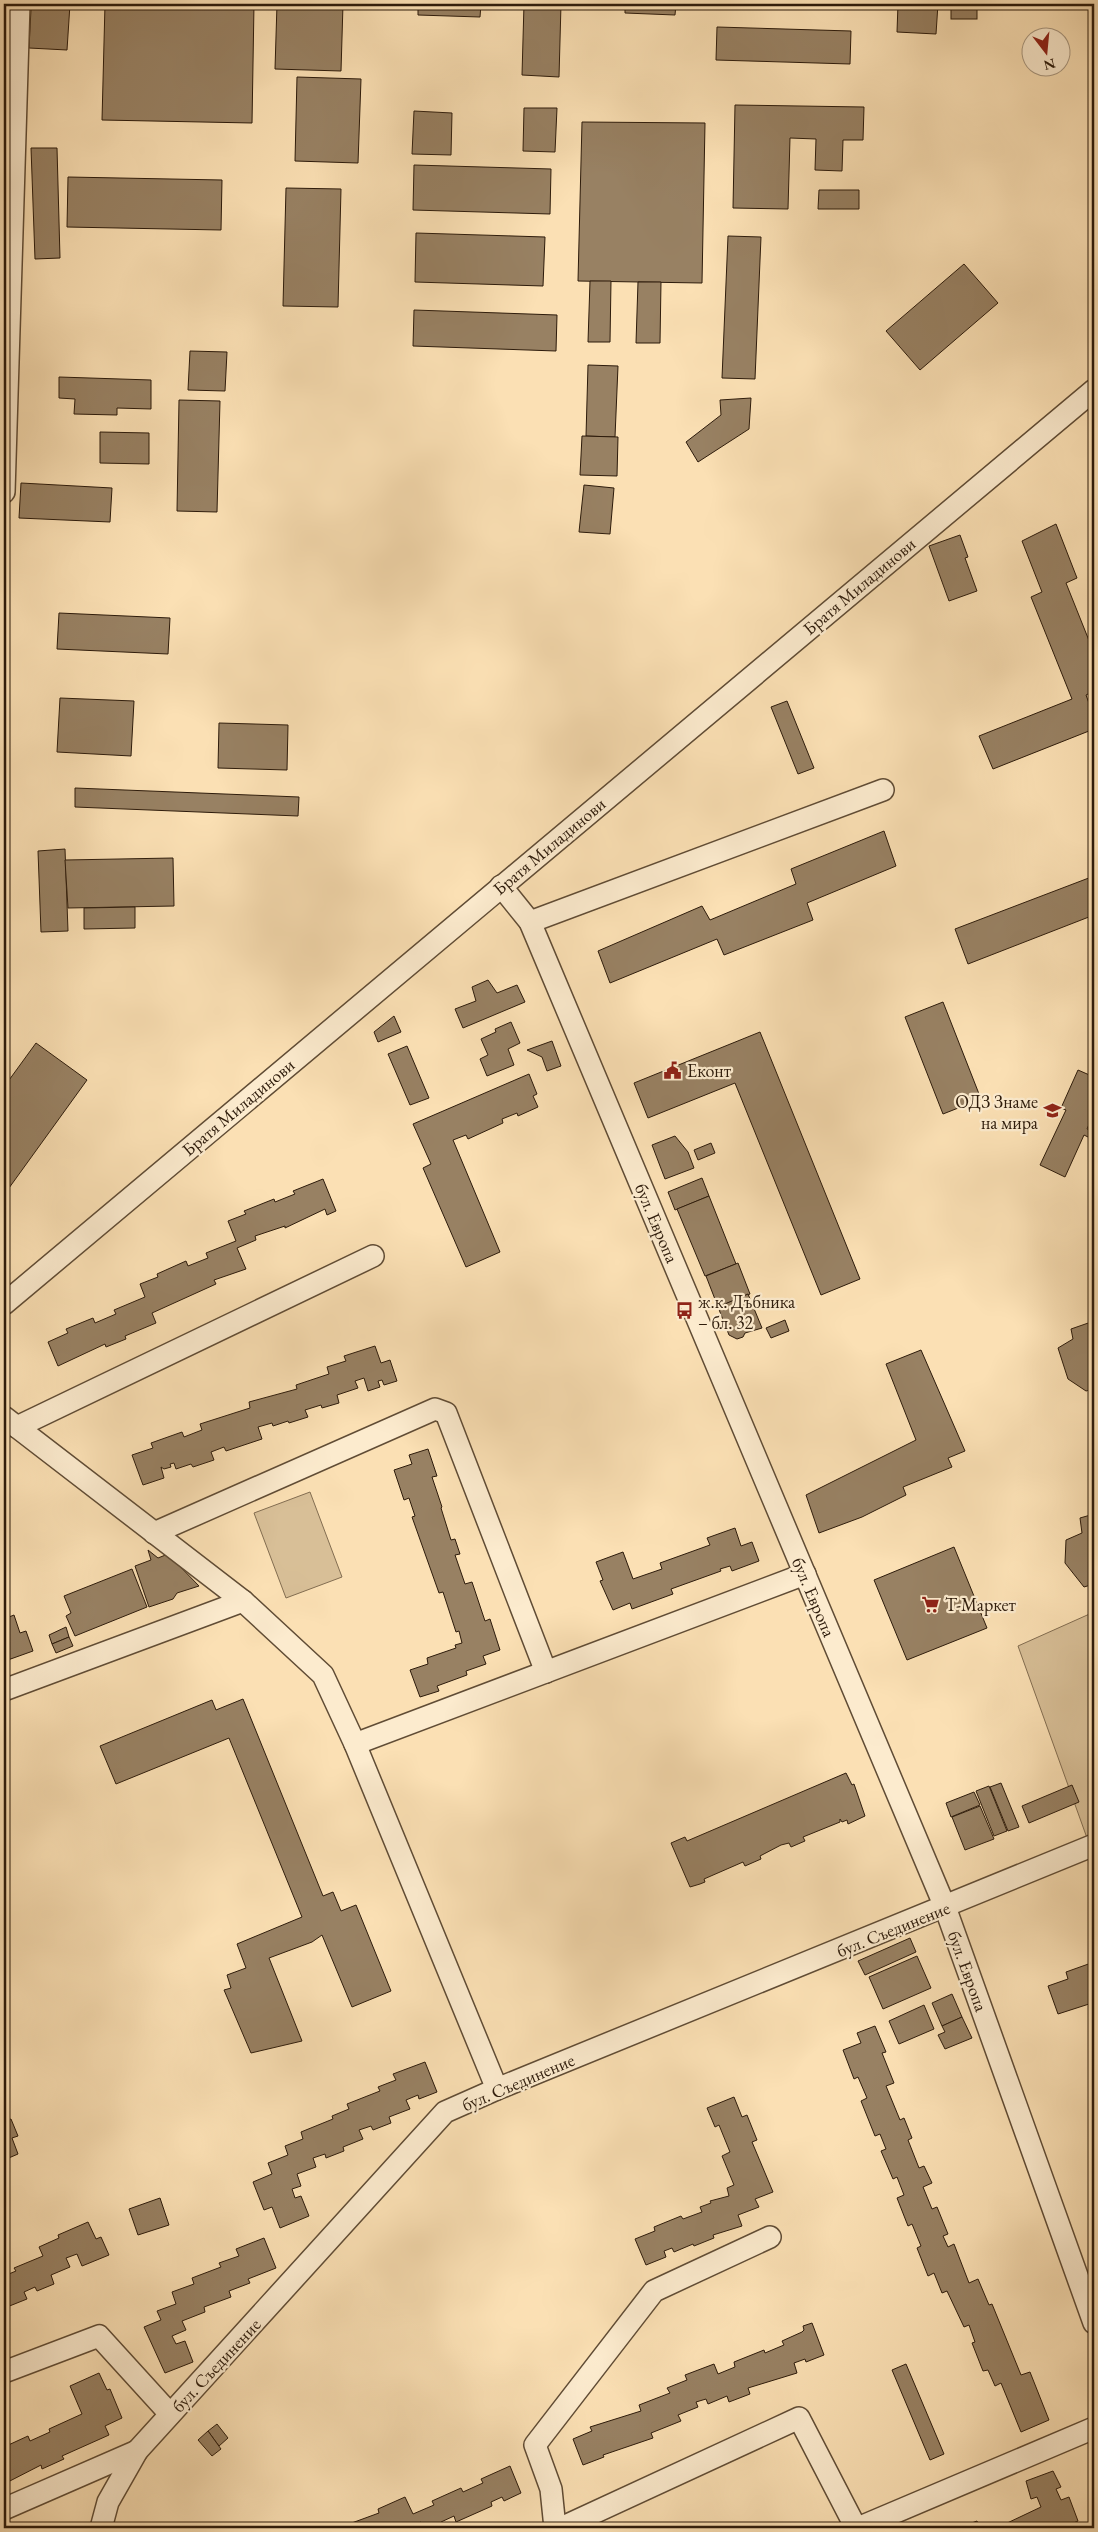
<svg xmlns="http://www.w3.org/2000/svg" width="1098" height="2532" font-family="'EB Garamond',serif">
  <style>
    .green { fill: #d8bf97; stroke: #826d51 }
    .building { fill: #988163; stroke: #2d1b0b }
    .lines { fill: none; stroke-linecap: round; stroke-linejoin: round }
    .street-casing { stroke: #604c35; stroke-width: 24 }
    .street { stroke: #fcebce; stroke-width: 21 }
    .labels { text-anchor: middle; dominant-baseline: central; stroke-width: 4.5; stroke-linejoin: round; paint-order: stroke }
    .street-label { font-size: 18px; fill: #2d1b0b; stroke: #fcebce }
    .poi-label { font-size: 18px; fill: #2d1b0b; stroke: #fcebce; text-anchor: start }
  </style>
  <rect width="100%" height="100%" fill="#fbe0b4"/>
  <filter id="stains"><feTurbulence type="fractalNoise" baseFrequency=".004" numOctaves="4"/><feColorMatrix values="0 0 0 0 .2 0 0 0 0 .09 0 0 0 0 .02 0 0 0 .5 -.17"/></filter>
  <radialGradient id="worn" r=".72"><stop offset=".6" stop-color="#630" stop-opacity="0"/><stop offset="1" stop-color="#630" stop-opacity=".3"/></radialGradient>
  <g class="green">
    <path d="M310,1492L342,1577L286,1598L254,1513Z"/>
    <path d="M1094,1612V1835L1087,1838L1018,1646Z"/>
  </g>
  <g class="building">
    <path d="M39,4H70L67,50L29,48L31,9H39Z"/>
    <path d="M105,4H254L252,123L102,120Z"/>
    <path d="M277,4H343L341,71L275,69Z"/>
    <path d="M418,4H481L480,17L418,15Z"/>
    <path d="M524,4H561L559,77L522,75Z"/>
    <path d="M625,4H676L675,15L625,13Z"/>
    <path d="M898,4H938L936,34L897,32Z"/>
    <rect x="951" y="4" width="26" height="15"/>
    <path d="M717,27L851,31L850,64L716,60Z"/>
    <path d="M297,77L361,79L358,163L295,161Z"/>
    <path d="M735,105L864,107L863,140H843L842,171L815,170L816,139L790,138L788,209L733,208Z"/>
    <path d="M524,108H557L555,152L523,151Z"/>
    <path d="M414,111L452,113L451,155L412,154Z"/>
    <path d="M582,122L705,123L702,283L578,281Z"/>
    <path d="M31,148H57L60,258L35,259Z"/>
    <path d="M414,165L551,169L550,214L413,210Z"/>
    <path d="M68,177L222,180L221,230L67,227Z"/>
    <path d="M286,188L341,189L338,307L283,306Z"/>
    <path d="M819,190H859V209H818Z"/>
    <path d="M416,233L545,237L543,286L415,282Z"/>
    <path d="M728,236L761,237L755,379L722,378Z"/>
    <path d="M964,264L998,303L920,370L886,331Z"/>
    <path d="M590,281H611L610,342H588Z"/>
    <path d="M638,282H661L660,343H636Z"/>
    <path d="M414,310L557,315L556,351L413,346Z"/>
    <path d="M190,351L227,352L225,391L188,390Z"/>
    <path d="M588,365L618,366L615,437L586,436Z"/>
    <path d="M59,377L151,380V409L117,408V415L74,414L75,399L59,398Z"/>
    <path d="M751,398L749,429L698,462L686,442L721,415L720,400Z"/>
    <path d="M179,400L220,401L217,512L177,511Z"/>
    <path d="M100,432L149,433V464L100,463Z"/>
    <path d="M582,436L618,437L617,476L580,475Z"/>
    <path d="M21,483L112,488L110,522L19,518Z"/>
    <path d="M584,485L614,488L610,534L579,532Z"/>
    <path d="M1056,524L1077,578L1066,583L1094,653V691L1086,695L1094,717V729L993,769L979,736L1072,699L1031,597L1042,592L1022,541Z"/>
    <path d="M960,535L968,557L965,558L977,591L949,601L929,546Z"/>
    <path d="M59,613L170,618L168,654L57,649Z"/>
    <path d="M60,698L134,701L131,756L57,752Z"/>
    <path d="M787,701L814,768L798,774L771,707Z"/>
    <path d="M219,723L288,725L287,770L218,768Z"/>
    <path d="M75,788L299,797L298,816L75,807Z"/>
    <path d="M884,831L896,866L807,903L813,920L724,955L717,939L610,983L598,951L702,906L710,920L796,884L791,869Z"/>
    <path d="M65,849L68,931L41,932L38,851Z"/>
    <path d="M173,858L174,906L68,908L65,860Z"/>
    <path d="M1094,876V915L968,964L955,929Z"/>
    <path d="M135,907V928L84,929V908Z"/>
    <path d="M488,980L497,993L517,985L525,1002L463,1028L455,1009L476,1001L472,987Z"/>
    <path d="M943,1002L981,1099L943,1114L905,1017Z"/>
    <path d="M394,1016L401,1032L378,1042L374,1032Z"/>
    <path d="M511,1022L520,1043L508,1049L514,1065L487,1076L480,1059L488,1055L481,1039L496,1032L495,1029Z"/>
    <path d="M760,1032L860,1279L821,1295L735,1083L648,1118L634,1083Z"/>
    <path d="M552,1041L561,1066L547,1071L542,1057L527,1050Z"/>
    <path d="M36,1043L87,1080L9,1188L4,1184V1087Z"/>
    <path d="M407,1046L429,1098L410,1105L388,1054Z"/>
    <path d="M1078,1070L1094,1077V1113L1087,1129L1094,1132V1140L1084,1135L1065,1177L1040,1165L1066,1110L1061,1108Z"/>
    <path d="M529,1074L537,1094L533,1096L538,1107L518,1116L517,1113L502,1119L503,1123L468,1139L466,1135L453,1140L500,1252L466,1267L423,1168L431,1164L413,1124Z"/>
    <path d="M675,1136L688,1152L694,1168L665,1179L652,1145Z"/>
    <path d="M711,1143L715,1153L698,1160L694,1150Z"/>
    <path d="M702,1178L709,1196L675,1210L668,1192Z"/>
    <path d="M323,1179L336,1211L327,1215L325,1209L285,1228V1226L255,1236L256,1240L237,1248L246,1269L214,1280L216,1284L152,1313L156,1323L125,1336L126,1339L106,1347L105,1344L58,1366L48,1342L68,1333L66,1329L93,1318L95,1323L116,1314L114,1310L145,1297L140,1284L158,1277L157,1274L186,1261L188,1266L208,1258L206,1253L236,1241L228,1221L246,1214L244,1211L274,1199L275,1202L295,1194L293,1191Z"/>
    <path d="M709,1196L736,1264L705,1276L677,1209Z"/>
    <path d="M738,1263L750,1294L718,1307L706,1276Z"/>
    <path d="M748,1294L762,1328L745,1333L743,1337L737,1339L729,1335L718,1307Z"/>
    <path d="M785,1320L789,1331L771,1338L766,1328Z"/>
    <path d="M1094,1321V1389L1086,1391L1068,1379L1058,1348L1073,1339L1071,1329Z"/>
    <path d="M375,1346L381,1363L390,1360L397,1381L384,1385L382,1380L378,1381L380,1387L368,1391L364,1378L355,1381L358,1388L337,1395L339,1403L322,1408L321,1405L305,1410L308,1417L289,1423L288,1421L273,1426L272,1423L258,1427L262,1439L226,1451L224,1447L211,1452L214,1460L193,1467L191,1464L176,1469L174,1463L170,1464L171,1467L164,1469L161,1467L164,1478L143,1485L132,1455L153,1448L151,1443L182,1432L184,1437L202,1430L200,1424L250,1408L249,1402L297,1389L296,1385L329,1374L327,1367L346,1361L344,1356Z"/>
    <path d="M921,1350L965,1451L948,1458L952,1467L903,1487L906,1495L862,1517L819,1533L806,1495L916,1440L886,1364Z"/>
    <path d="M428,1449L437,1476L432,1477L442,1507L441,1508L451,1540L455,1539L460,1554L455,1555L465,1584L472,1582L485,1621L490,1619L500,1650L483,1656L486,1664L466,1671L467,1675L437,1686L439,1691L420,1697L410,1670L428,1664L427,1658L456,1648L455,1645L462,1643L459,1631L456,1632L443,1592L439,1593L412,1517L415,1516L409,1498L404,1500L394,1470L412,1464L409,1455Z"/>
    <path d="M1094,1514V1584L1084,1587L1065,1563L1066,1540L1082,1533L1080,1518Z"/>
    <path d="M735,1528L741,1546L752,1542L759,1561L732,1571L730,1566L720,1569L721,1571L671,1589L673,1594L632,1609L630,1603L613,1610L600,1581L603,1580L596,1562L623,1552L633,1579L662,1569L660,1563L710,1545L707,1538Z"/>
    <path d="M954,1547L987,1628L907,1660L874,1580Z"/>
    <path d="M148,1550L158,1558L168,1554L199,1586L177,1593L173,1599L149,1607L135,1566L151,1560Z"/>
    <path d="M132,1569L147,1607L75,1636L66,1616L71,1613L64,1596Z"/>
    <path d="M14,1615L20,1633L26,1631L33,1651L5,1661L4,1619Z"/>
    <path d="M66,1627L69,1637L52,1644L49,1635Z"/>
    <path d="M69,1637L73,1646L56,1653L52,1644Z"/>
    <path d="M243,1699L323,1896L333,1892L341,1911L356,1905L391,1991L352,2007L322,1935L312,1942L269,1958L302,2041L251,2053L224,1990L231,1988L227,1975L246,1968L237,1944L302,1917L229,1738L116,1784L100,1746L212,1700L216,1710Z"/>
    <path d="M846,1773L852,1785L854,1784L865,1816L848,1824L847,1820L842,1822L840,1819V1822L803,1837L805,1841L791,1847L789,1843L781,1845L760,1856L761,1859L745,1866L743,1862L704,1879L705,1882L700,1884L690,1887L671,1843L685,1837L687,1841Z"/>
    <path d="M1001,1783L1019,1827L1008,1831L990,1787Z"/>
    <path d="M1072,1785L1079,1802L1029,1823L1022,1806Z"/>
    <path d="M989,1786L1007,1831L994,1836L976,1791Z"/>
    <path d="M974,1792L980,1805L951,1817L946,1803Z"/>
    <path d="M980,1806L994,1839L965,1850L952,1817Z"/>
    <path d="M910,1938L916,1952L865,1975L858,1961Z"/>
    <path d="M917,1956L931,1988L883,2009L869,1977Z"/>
    <path d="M1094,1962V2007L1091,2008L1089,2004L1058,2014L1048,1986L1068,1979L1066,1972Z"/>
    <path d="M952,1994L962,2017L942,2026L932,2003Z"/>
    <path d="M924,2005L934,2029L899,2044L889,2021Z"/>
    <path d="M962,2017L972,2038L945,2049L938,2035L945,2032L942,2026Z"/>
    <path d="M875,2026L886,2052L882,2053L894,2083L886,2086L900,2120L904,2118L912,2138L908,2140L919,2168L924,2166L932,2183L923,2187L932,2209L937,2207L948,2234L943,2236L948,2247L954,2244L969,2283L978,2279L989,2305L992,2304L1021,2375L1030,2372L1049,2420L1021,2432L1001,2383L995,2386L988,2370L983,2371L972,2343L975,2342L969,2325L964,2327L947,2291L942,2293L934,2273L928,2276L917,2248L921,2246L912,2224L908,2226L897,2198L904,2195L897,2177L893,2179L881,2151L886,2149L880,2134L875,2136L861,2101L867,2098L858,2077L854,2079L843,2050L861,2043L857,2033Z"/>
    <path d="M425,2062L437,2092L419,2099L418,2095L406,2100L410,2109L389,2117L391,2123L373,2130L371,2126L359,2130L363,2139L343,2147L344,2151L326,2158L325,2154L313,2158L316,2167L297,2174L301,2186L292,2189L295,2198L301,2196L309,2216L280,2228L272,2207L264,2210L253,2182L272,2174L268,2163L288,2155L285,2146L303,2139L301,2132L333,2119L332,2116L349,2109L347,2104L380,2091L378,2087L396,2080L393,2074Z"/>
    <path d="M734,2097L742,2117L747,2115L757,2140L752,2142L773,2192L755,2199L759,2207L738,2215L742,2226L713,2235L714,2238L694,2246L693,2244L674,2252L672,2248L664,2251L666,2257L646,2265L635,2239L655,2231L654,2227L681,2216L683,2219L702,2212L700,2207L711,2203L710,2201L729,2196L727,2188L734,2185L722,2156L730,2152L719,2125L715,2127L707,2108Z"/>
    <path d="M11,2119L18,2136L12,2138L18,2154L4,2160V2121Z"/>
    <path d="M160,2198L169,2225L138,2235L129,2209Z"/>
    <path d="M88,2222L96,2239L101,2237L109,2255L82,2266L77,2254L66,2258L70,2267L51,2275L54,2284L37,2291L35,2287L24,2292L27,2299L7,2307L4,2303V2276L16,2271L14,2268L43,2256L39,2247L59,2238L58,2235Z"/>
    <path d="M264,2238L276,2268L248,2279L250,2283L229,2291L231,2297L204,2307L205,2312L182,2321L186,2330L172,2336L176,2344L185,2341L193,2362L165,2373L144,2327L161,2320L157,2311L176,2304L172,2292L194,2284L192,2278L221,2267L219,2263L239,2256L236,2249Z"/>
    <path d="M812,2323L824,2355L806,2362L805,2359L794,2363L797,2373L748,2388L750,2394L729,2402L727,2396L708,2404L706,2399L696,2402L698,2407L678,2415L681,2421L651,2433L653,2438L603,2455L604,2457L583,2465L573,2439L592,2431L590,2427L641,2411L639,2405L670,2393L667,2388L687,2380L685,2375L714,2364L718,2374L735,2367L734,2362L764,2350L765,2353L784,2345L782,2341L802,2332L804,2330L803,2326Z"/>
    <path d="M906,2364L944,2454L930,2460L892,2370Z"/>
    <path d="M99,2373L107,2390L110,2389L122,2418L105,2426L109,2435L62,2456L64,2459L42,2469L41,2465L4,2484V2447L28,2436L30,2441L50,2432L49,2429L82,2414L70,2386Z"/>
    <path d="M217,2424L228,2438L219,2446L208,2431Z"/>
    <path d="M208,2431L221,2449L212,2456L198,2440Z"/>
    <path d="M510,2466L521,2493L504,2501L502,2497L491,2502L492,2506L456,2522L454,2516L441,2522L443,2528H423L421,2522L408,2528H401L399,2525L391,2528H338L379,2513L378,2509L405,2497L413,2514L434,2505L432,2501L461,2488L463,2492L483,2483L481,2479Z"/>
    <path d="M1053,2471L1061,2487L1056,2489L1061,2500L1069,2497L1078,2521L1062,2528H1004L1003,2525L1041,2507L1037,2497L1031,2499L1026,2481Z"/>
    <path d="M977,2521L980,2528H958Z"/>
  </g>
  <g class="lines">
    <defs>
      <g id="street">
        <path d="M4,492L19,4"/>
        <path d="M501,886L530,922L945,1907L1094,2323"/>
        <path d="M530,922L883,790"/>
        <path d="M4,1304L1094,390"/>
        <path d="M4,1417L243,1601L323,1675L355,1744L497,2089"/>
        <path d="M17,1427L373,1256"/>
        <path d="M154,1533L435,1409L446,1413L546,1672"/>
        <path d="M4,1690L243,1601"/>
        <path d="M355,1744L805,1574"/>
        <path d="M4,2372L99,2336L170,2414"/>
        <path d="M4,2509L137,2451"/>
        <path d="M101,2528L108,2502L137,2451L445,2112L497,2089L1094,1845"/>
        <path d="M555,2528L551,2489L535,2445L654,2291L770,2237"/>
        <path d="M561,2528L799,2418L856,2528"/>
        <path d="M858,2528L1094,2428"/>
      </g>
    </defs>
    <use href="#street" class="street-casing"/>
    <use href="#street" class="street"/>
  </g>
  <defs>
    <symbol id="civic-bare" viewBox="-9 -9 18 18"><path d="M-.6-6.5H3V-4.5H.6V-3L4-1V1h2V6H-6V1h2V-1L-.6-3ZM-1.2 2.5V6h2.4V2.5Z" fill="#8f2418" stroke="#fcebce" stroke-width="2.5" paint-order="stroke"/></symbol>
    <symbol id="school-bare" viewBox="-9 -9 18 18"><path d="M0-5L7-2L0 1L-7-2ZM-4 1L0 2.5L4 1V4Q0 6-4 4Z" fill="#8f2418" stroke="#fcebce" stroke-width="2.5" paint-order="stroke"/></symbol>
    <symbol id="bus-bare" viewBox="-9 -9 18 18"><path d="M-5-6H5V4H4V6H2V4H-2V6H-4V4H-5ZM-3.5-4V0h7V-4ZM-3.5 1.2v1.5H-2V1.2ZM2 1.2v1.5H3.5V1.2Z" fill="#8f2418" stroke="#fcebce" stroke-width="2.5" paint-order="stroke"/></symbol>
    <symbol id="supermarket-bare" viewBox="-9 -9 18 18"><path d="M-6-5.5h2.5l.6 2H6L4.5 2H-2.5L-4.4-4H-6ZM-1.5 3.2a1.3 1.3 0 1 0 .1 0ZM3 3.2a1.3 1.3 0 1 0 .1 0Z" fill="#8f2418" stroke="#fcebce" stroke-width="2.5" paint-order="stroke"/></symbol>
  </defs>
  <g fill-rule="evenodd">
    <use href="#civic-bare" x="660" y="1058" width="25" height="25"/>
    <use href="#school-bare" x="1040" y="1098" width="25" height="25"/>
    <use href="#bus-bare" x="672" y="1298" width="25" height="25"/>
    <use href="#supermarket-bare" x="918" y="1592" width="25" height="25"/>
  </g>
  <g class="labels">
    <g class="street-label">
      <text transform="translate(859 586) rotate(-40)">Братя Миладинови</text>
      <text transform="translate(549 846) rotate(-40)">Братя Миладинови</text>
      <text transform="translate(238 1107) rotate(-40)">Братя Миладинови</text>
      <text transform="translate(657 1223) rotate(67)">бул. Европа</text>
      <text transform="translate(814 1597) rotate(67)">бул. Европа</text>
      <text transform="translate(893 1929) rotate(-22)">бул. Съединение</text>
      <text transform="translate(968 1971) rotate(70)">бул. Европа</text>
      <text transform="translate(518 2082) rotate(-23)">бул. Съединение</text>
      <text transform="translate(216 2365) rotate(-47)">бул. Съединение</text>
    </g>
    <g class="poi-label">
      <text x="687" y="1070">Еконт</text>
      <text x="1038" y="1101" text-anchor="end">ОДЗ Знаме<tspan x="1038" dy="21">на мира</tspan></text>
      <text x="698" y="1301">ж.к. Дъбника<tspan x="698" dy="21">– бл. 32</tspan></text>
      <text x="945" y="1604">Т-Маркет</text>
    </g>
  </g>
  <rect width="1098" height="2532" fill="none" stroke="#fbe0b4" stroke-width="20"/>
  <rect x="5" y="5" width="1088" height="2522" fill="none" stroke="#2d1b0b" stroke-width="2.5"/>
  <rect x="10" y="10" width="1078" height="2512" fill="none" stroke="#2d1b0b"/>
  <g transform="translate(1046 52) rotate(164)"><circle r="24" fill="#fcebce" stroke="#a99880"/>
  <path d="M0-4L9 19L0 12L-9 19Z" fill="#8f2418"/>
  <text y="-8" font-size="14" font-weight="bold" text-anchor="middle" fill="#2d1b0b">N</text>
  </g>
  <rect width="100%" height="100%" filter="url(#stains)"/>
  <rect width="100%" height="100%" fill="url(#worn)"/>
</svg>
